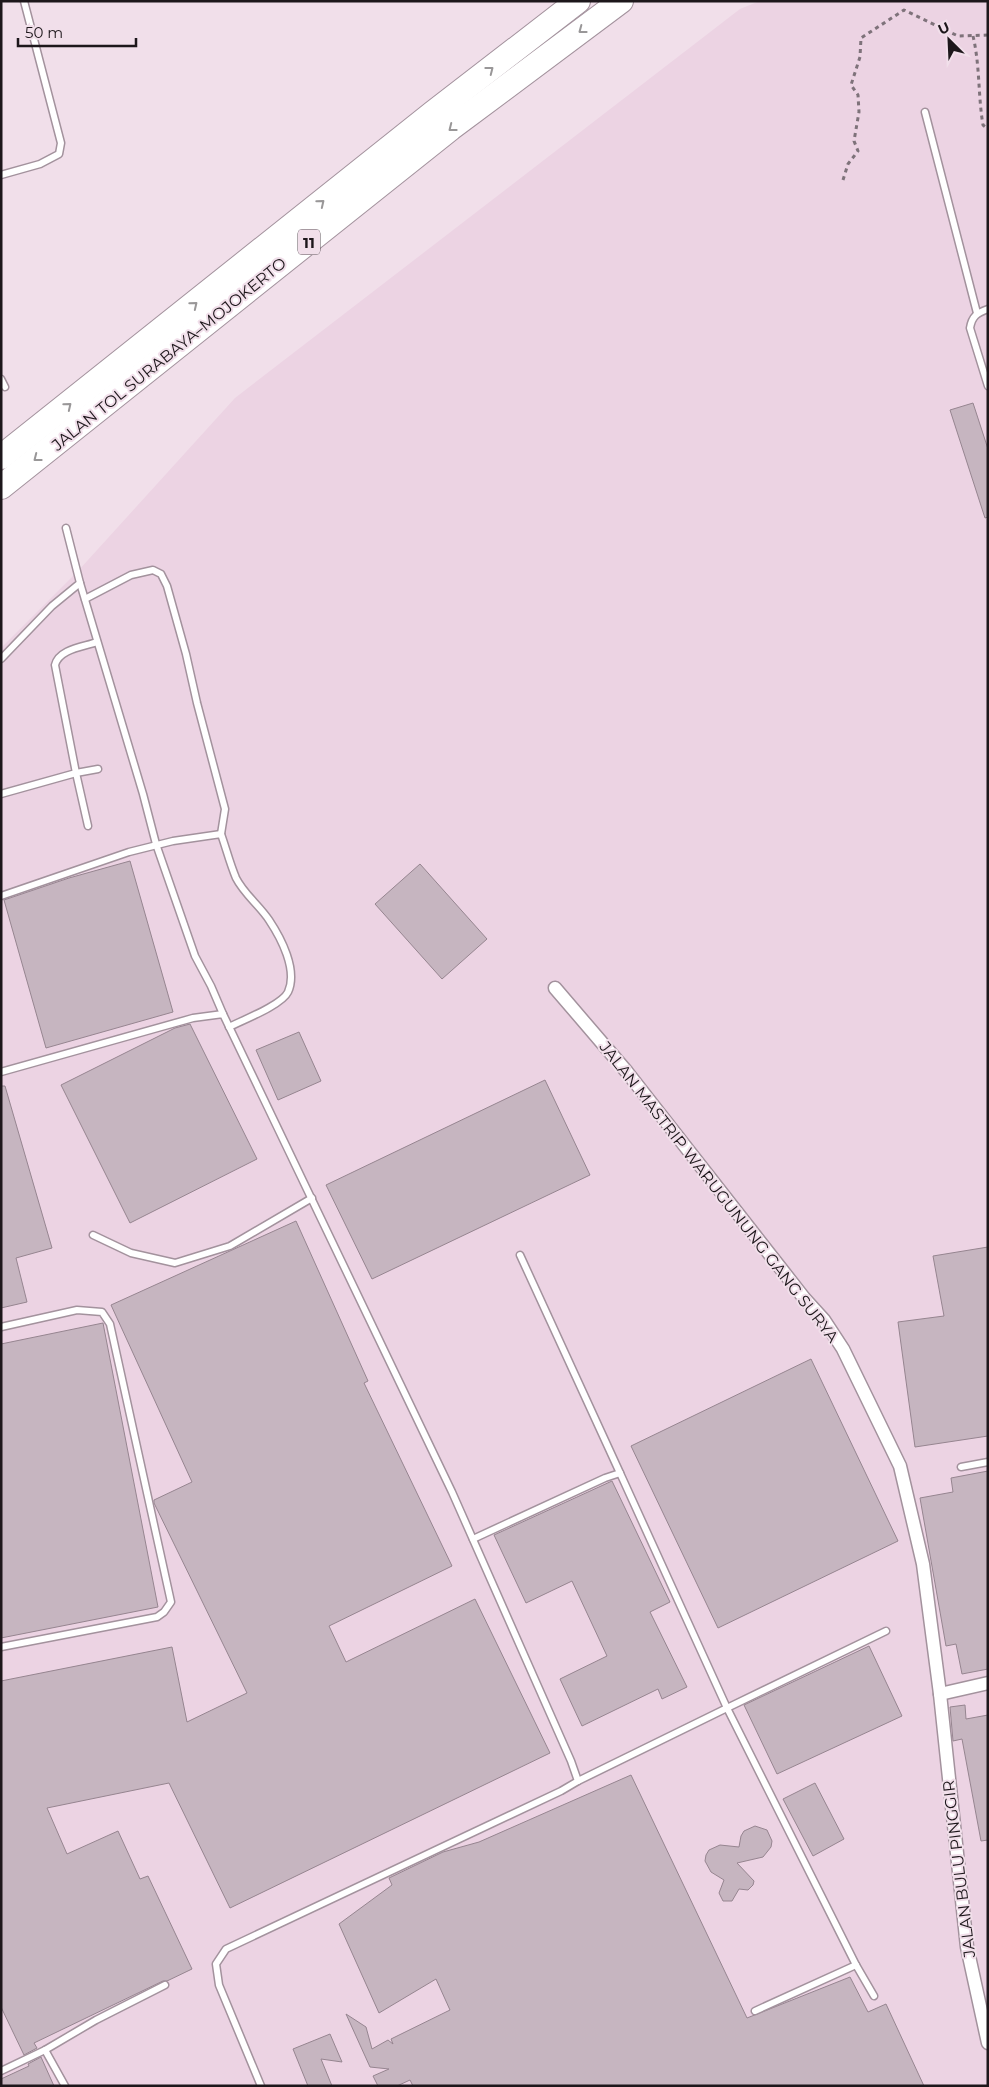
<svg xmlns="http://www.w3.org/2000/svg" width="989" height="2087" font-family="Montserrat,sans-serif">
  <style>
    .built { fill: #ecd3e3 }
    .building { fill: #c6b5c0; stroke: #968590 }
    .lines { fill: none; stroke-linecap: round; stroke-linejoin: round }
    .service-casing { stroke: #a3929d; stroke-width: 9 }
    .minor-casing { stroke: #a3929d; stroke-width: 15 }
    .motorway-casing { stroke: #a3929d; stroke-width: 26 }
    .path { stroke: #7e727a; stroke-width: 3; stroke-dasharray: 4 4; stroke-linecap: butt }
    .service { stroke: #fff; stroke-width: 6 }
    .minor { stroke: #fff; stroke-width: 12 }
    .motorway { stroke: #fff; stroke-width: 24 }
    .oneway { stroke: #999798 }
    .labels { text-anchor: middle; dominant-baseline: central; stroke-width: 4; stroke-linejoin: round; paint-order: stroke }
    .shield { fill: #f1dfea; stroke: #5d5359; stroke-width: 1 }
    .shield-label { font-size: 15px; font-weight: bold; fill: #1d171b }
    .street-label { font-size: 16px; fill: #1d171b; stroke: #f1dfea }
  </style>
  <rect width="100%" height="100%" fill="#f1dfea"/>
  <path class="built" d="M760,1H988V2086H1V648L78,571L235,398L740,9Z"/>
  <g class="building">
    <path d="M973,403L988,449V517L985,518L950,410Z"/>
    <path d="M130,861L173,1012L46,1048L4,900L69,878Z"/>
    <path d="M420,864L487,939L442,979L375,904Z"/>
    <path d="M190,1024L257,1159L130,1223L61,1085L175,1028Z"/>
    <path d="M299,1032L321,1081L278,1100L256,1050Z"/>
    <path d="M545,1080L590,1175L372,1279L326,1185Z"/>
    <path d="M1,1086H5L52,1248L16,1258L27,1302L1,1308Z"/>
    <path d="M296,1221L368,1381L364,1383L452,1566L329,1626L346,1662L475,1599L550,1753L230,1908L169,1783L47,1808L67,1854L118,1831L140,1879L148,1876L192,1969L167,1981H163L34,2043L37,2048L24,2055L1,2007V1681L172,1647L187,1722L247,1693L154,1503V1500L192,1482L111,1305Z"/>
    <path d="M988,1247V1436L915,1447L898,1322L944,1316L933,1256Z"/>
    <path d="M103,1323L158,1607L1,1638V1344Z"/>
    <path d="M811,1359L898,1541L718,1628L631,1446Z"/>
    <path d="M988,1471V1669L962,1674L956,1644L946,1646L920,1498L953,1492L951,1478Z"/>
    <path d="M612,1481L670,1602L650,1612L687,1687L662,1699L658,1689L582,1726L560,1679L607,1656L572,1581L526,1603L494,1535Z"/>
    <path d="M869,1646L902,1716L777,1774L744,1705Z"/>
    <path d="M965,1705L966,1719L988,1715V1840L981,1841L962,1739L953,1741L950,1707Z"/>
    <path d="M631,1775L747,2018L850,1977L868,2012L886,2004L924,2086H413L410,2080L397,2086H378L373,2076L389,2069L370,2067L346,2014L366,2027L372,2049L388,2040L393,2044L391,2039L450,2010L436,1979L379,2013L339,1924L392,1885L389,1878L443,1852L479,1842Z"/>
    <path d="M815,1783L844,1839L813,1856L783,1799Z"/>
    <path d="M755,1826L767,1830L772,1841L771,1847L763,1857L737,1863L754,1881L753,1885L748,1890L739,1889L732,1901H723L719,1893L724,1880L711,1872L705,1861L706,1855L709,1850L720,1845L739,1847L741,1836L744,1831Z"/>
    <path d="M330,2034L342,2062L321,2059L332,2086H308L293,2049Z"/>
    <path d="M41,2057L54,2086H1V2079L29,2066L28,2064Z"/>
  </g>
  <g class="lines">
    <defs>
      <g id="service">
        <path d="M925,112L977,313"/>
        <path d="M1,175L40,164L59,154L61,143L24,1"/>
        <path d="M988,309C977,313 972,316 970,328L988,386"/>
        <path d="M1,379L5,387"/>
        <path d="M80,583L143,794L156,844L195,956L211,986L223,1014"/>
        <path d="M85,599L131,575L153,570L161,574L167,586L186,654L197,703L225,809L221,834"/>
        <path d="M1,659L52,606L80,583L66,528"/>
        <path d="M1,794L76,773L55,665C59,649 83,647 97,642"/>
        <path d="M88,826L76,773L98,769"/>
        <path d="M1,896L129,852L173,841L221,834C226,848 230,864 236,878C244,894 259,905 269,920C281,938 298,970 288,992C282,1005 243,1020 229,1027"/>
        <path d="M1,1072L193,1018L223,1014L452,1492L571,1761L578,1781L561,1791L226,1949L216,1964L219,1985L261,2086"/>
        <path d="M93,1235L131,1253L175,1263L230,1246L312,1198"/>
        <path d="M520,1255L620,1473"/>
        <path d="M1,1327L77,1310L102,1312L110,1324L171,1602L164,1612L157,1617L1,1647"/>
        <path d="M961,1467L988,1462"/>
        <path d="M473,1539L605,1478L620,1473L727,1708L578,1781"/>
        <path d="M874,1996L856,1965L727,1708L886,1631"/>
        <path d="M755,2011L856,1965"/>
        <path d="M45,2050L65,2086"/>
        <path d="M1,2071L45,2050L96,2020L165,1985"/>
      </g>
      <g id="minor">
        <path d="M555,988L627,1072L804,1298L824,1320L843,1349L900,1466L923,1564L940,1694L967,1947L988,2043"/>
        <path d="M940,1694L988,1683"/>
      </g>
      <g id="motorway">
        <path d="M1,457L433,113L578,1"/>
        <path d="M1,487L451,128L621,1"/>
      </g>
    </defs>
    <use href="#service" class="service-casing"/>
    <use href="#minor" class="minor-casing"/>
    <use href="#motorway" class="motorway-casing"/>
    <g class="path">
      <path d="M973,36C980,65 978,96 983,125L988,129"/>
      <path d="M843,180L848,164L858,151L854,141L859,112L858,95L851,85L860,57L861,38L904,10L958,36L988,35"/>
    </g>
    <use href="#service" class="service"/>
    <use href="#minor" class="minor"/>
    <use href="#motorway" class="motorway"/>
  </g>
  <defs><path id="oneway-chevron" d="M-2-3.5L2.5 0L-2 3.5" fill="none" stroke-width="1.6" stroke-linecap="round" stroke-linejoin="round" transform="scale(1.25)"/></defs>
  <g class="oneway">
    <use href="#oneway-chevron" transform="translate(582 30) rotate(143)"/>
    <use href="#oneway-chevron" transform="translate(490 70) rotate(-38)"/>
    <use href="#oneway-chevron" transform="translate(452 128) rotate(142)"/>
    <use href="#oneway-chevron" transform="translate(321 203) rotate(-39)"/>
    <use href="#oneway-chevron" transform="translate(194 305) rotate(-39)"/>
    <use href="#oneway-chevron" transform="translate(68 406) rotate(-39)"/>
    <use href="#oneway-chevron" transform="translate(37 458) rotate(142)"/>
  </g>
  <g class="labels">
    <rect class="shield" x="298" y="229.5" width="22" height="25" rx="4"/>
    <g class="shield-label">
      <text x="309" y="242">11</text>
    </g>
    <g class="street-label">
      <text transform="translate(169 354) rotate(-39)">JALAN TOL SURABAYA–MOJOKERTO</text>
      <text transform="translate(719 1192) rotate(52)">JALAN MASTRIP WARUGUNUNG GANG SURYA</text>
      <text transform="translate(959 1869) rotate(-97)">JALAN BULU PINGGIR</text>
    </g>
  </g>
  <rect width="989" height="2087" fill="none" stroke="#1d171b" stroke-width="5"/>
  <g transform="translate(949 40) rotate(336)" stroke="#f1dfea" stroke-width="4" paint-order="stroke">
  <path d="M0-4L9 19L0 12L-9 19Z" fill="#1d171b"/>
  <text y="-8" font-size="14" font-weight="bold" text-anchor="middle" fill="#1d171b">U</text>
  </g>
  <path d="M18 38v8h118v-8" fill="none" stroke="#1d171b" stroke-width="2.5"/>
  <text x="25" y="38" font-size="15" fill="#1d171b" stroke="#f1dfea" stroke-width="4" paint-order="stroke">50 m</text>
</svg>
